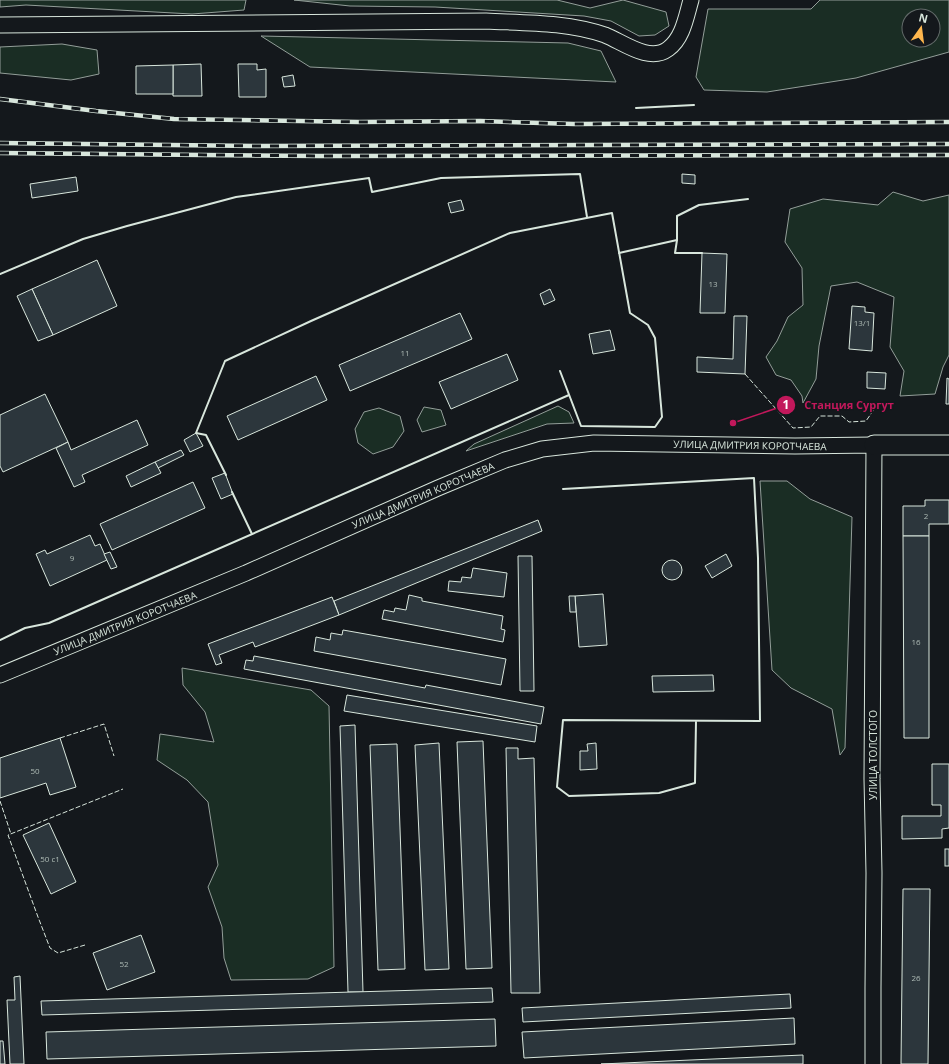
<svg xmlns="http://www.w3.org/2000/svg" width="949" height="1064" font-family="'Open Sans',sans-serif">
  <style>
    .green { fill: #1a2d24; stroke: #939e99; fill-rule: evenodd }
    .building { fill: #2c363c; stroke: #d8e6dc }
    .lines { fill: none; stroke-linecap: round; stroke-linejoin: round }
    .minor-casing { stroke: #d8e6dc; stroke-width: 17 }
    .major-casing { stroke: #d8e6dc; stroke-width: 21 }
    .minor { stroke: #14181c; stroke-width: 15 }
    .major { stroke: #14181c; stroke-width: 19 }
    .rail-casing { stroke: #d8e6dc; stroke-width: 4.5 }
    .rail { stroke: #14181c; stroke-width: 3; stroke-dasharray: 9; stroke-linecap: butt }
    .fence { stroke: #d8e6dc; stroke-width: 1; stroke-dasharray: 5 2; stroke-linecap: butt }
    .wall { stroke: #d8e6dc; stroke-width: 2 }
    .labels { text-anchor: middle; dominant-baseline: central; stroke-width: 3; stroke-linejoin: round; paint-order: stroke }
    .number-label { font-size: 8px; fill: #adbab4 }
    .street-label { font-size: 10px; fill: #d8e6dc; stroke: #14181c }
    .leader { fill: none; stroke: #c2185b; stroke-width: 1.5 }
    .callout-dot { fill: #c2185b; stroke: #14181c; stroke-width: 1.5 }
    .mark-label { font-size: 12px; text-anchor: middle; font-weight: bold; fill: #fff }
    .callout-label { font-size: 11px; text-anchor: middle; font-weight: bold; fill: #c2185b; stroke: #14181c; stroke-width: 3; stroke-linejoin: round; paint-order: stroke }
  </style>
  <rect width="100%" height="100%" fill="#14181c"/>
  <g class="green">
    <path d="M0,0H246L244,10L192,14L26,5L0,7Z"/>
    <path d="M294,0H557L590,8L623,0L666,12L669,26L655,35L639,36L611,21L584,16L435,7L350,6Z"/>
    <path d="M820,0H949V52L856,78L767,92L704,90L696,77L708,9H811ZM909,16H933V40H909Z"/>
    <path d="M261,36L568,43L601,51L616,82L310,67Z"/>
    <path d="M62,44L97,50L99,74L71,80L0,73V47Z"/>
    <path d="M893,192L923,201L949,195V355L943,367L935,394L900,396L904,371L890,347L894,297L857,282L831,286L819,346L816,379L803,403L802,396L791,380L776,375L766,357L777,341L788,317L803,305L802,268L785,242L790,209L823,199L878,205Z"/>
    <path d="M558,406L569,412L574,423L547,424L466,451L474,444Z"/>
    <path d="M424,407L441,410L446,425L422,432L417,420Z"/>
    <path d="M379,408L400,416L404,431L393,447L373,454L358,443L355,429L364,412Z"/>
    <path d="M760,481H787L810,499L852,517L845,748L840,755L832,709L791,688L772,670Z"/>
    <path d="M182,668L311,690L329,706L334,967L308,979L231,980L224,958L222,927L208,887L218,865L208,802L187,780L157,760L160,734L214,742L205,712L183,685Z"/>
  </g>
  <g class="building">
    <path d="M201,64L202,96H173V65Z"/>
    <path d="M238,64H257V70L266,69V97H239Z"/>
    <path d="M173,65V94H136V66Z"/>
    <path d="M293,75L295,86L284,87L282,77Z"/>
    <path d="M682,174L695,175V184L682,183Z"/>
    <path d="M76,177L78,191L32,198L30,184Z"/>
    <path d="M461,200L464,210L451,213L448,203Z"/>
    <path d="M702,253L727,254L725,313H700Z"/>
    <path d="M97,260L117,306L53,335L32,289Z"/>
    <path d="M32,289L53,335L38,341L17,296Z"/>
    <path d="M550,289L555,300L544,305L540,294Z"/>
    <path d="M852,306L865,307V312L874,313L872,351L849,349Z"/>
    <path d="M460,313L472,339L350,391L339,365Z"/>
    <path d="M734,316H747L745,374L697,372V357L733,359Z"/>
    <path d="M610,330L615,350L593,354L589,334Z"/>
    <path d="M507,354L518,380L451,409L439,382Z"/>
    <path d="M867,372L886,373L885,389L867,388Z"/>
    <path d="M316,376L327,400L238,440L227,416Z"/>
    <path d="M947,378L949,379V404H946Z"/>
    <path d="M45,394L68,442L3,472L0,466V415Z"/>
    <path d="M137,420L148,445L82,475L85,482L74,487L56,448L68,442L71,450Z"/>
    <path d="M196,433L203,446L190,452L184,440Z"/>
    <path d="M181,450L184,455L158,468L155,462Z"/>
    <path d="M155,462L161,473L131,487L126,476Z"/>
    <path d="M225,473L233,494L221,499L212,478Z"/>
    <path d="M193,482L205,508L112,550L100,524Z"/>
    <path d="M925,500H949V524H929V536H903V506H925Z"/>
    <path d="M538,520L542,531L339,615L334,601Z"/>
    <path d="M90,535L95,546L100,544L107,560L50,586L36,554L45,550L47,554Z"/>
    <path d="M903,536H929V738H904Z"/>
    <path d="M110,552L117,567L111,569L104,554Z"/>
    <path d="M726,554L732,566L712,578L705,566Z"/>
    <path d="M518,556H532L534,691H520Z"/>
    <circle cx="672" cy="570" r="10"/>
    <path d="M473,568L507,573L504,597L448,591L449,581L461,582L462,577L471,578Z"/>
    <path d="M603,594L607,645L579,647L575,596Z"/>
    <path d="M409,595L422,598V601L503,616L501,629L505,630L503,642L382,619L384,610L394,612L395,608L406,610Z"/>
    <path d="M569,596H575L576,612H570Z"/>
    <path d="M332,597L339,615L255,647L253,642L219,655L222,663L216,665L208,644Z"/>
    <path d="M343,630L506,659L501,685L314,651L316,637L330,640L331,633L342,635Z"/>
    <path d="M254,656L425,688L426,685L544,707L541,724L244,669L246,660L253,661Z"/>
    <path d="M713,675L714,691L653,692L652,676Z"/>
    <path d="M347,695L537,726L535,742L344,711Z"/>
    <path d="M355,725L363,992H348L340,726Z"/>
    <path d="M60,738L76,787L50,795L46,783L0,798V758Z"/>
    <path d="M483,741L492,968L466,969L457,742Z"/>
    <path d="M439,743L449,969L425,970L415,745Z"/>
    <path d="M596,743L597,769L580,770V751H588L587,744Z"/>
    <path d="M397,744L405,969L378,970L370,745Z"/>
    <path d="M506,748H518V759L534,758L540,993H511Z"/>
    <path d="M932,764H949V828L942,829V838L902,839V816H941V805H932Z"/>
    <path d="M49,823L76,882L51,894L23,835Z"/>
    <rect x="945" y="849" width="4" height="17"/>
    <path d="M903,889H930L928,1064H901Z"/>
    <path d="M141,935L155,972L107,990L93,953Z"/>
    <path d="M20,976L24,1064H10L7,1000H15L14,977Z"/>
    <path d="M492,988L493,1002L42,1015L41,1001Z"/>
    <path d="M790,994L791,1008L523,1022L522,1008Z"/>
    <path d="M794,1018L795,1044L524,1058L522,1032Z"/>
    <path d="M495,1019L496,1046L47,1059L46,1032Z"/>
    <path d="M0,1041H3L5,1064H0Z"/>
    <path d="M803,1055V1064H601Z"/>
  </g>
  <g class="lines">
    <defs>
      <g id="minor">
        <path d="M0,25L486,21C526,23 567,22 605,35C623,42 649,63 668,49C683,38 686,17 691,0"/>
        <path d="M0,675L246,573L438,488L505,460L542,449L594,443L795,446L874,445L872,779L874,873L873,988V1064"/>
      </g>
      <path id="major" d="M874,445H949"/>
    </defs>
    <use href="#minor" class="minor-casing"/>
    <use href="#major" class="major-casing"/>
    <use href="#minor" class="minor"/>
    <use href="#major" class="major"/>
    <defs>
      <g id="rail">
        <path d="M0,99L96,111L174,119L359,122L480,121L574,124L949,122"/>
        <path d="M0,143L257,146L949,144"/>
        <path d="M0,153L320,156L949,155"/>
      </g>
    </defs>
    <use href="#rail" class="rail-casing"/>
    <use href="#rail" class="rail"/>
    <g class="fence">
      <path d="M745,374L793,428L811,427L820,416H842L849,422L866,421L875,408"/>
      <path d="M60,738L104,724L114,756"/>
      <path d="M0,801L11,834"/>
      <path d="M85,945L58,953L50,948L38,917L8,835L123,789"/>
    </g>
    <g class="wall">
      <path d="M636,108L694,105"/>
      <path d="M619,253L677,240"/>
      <path d="M702,253H675L677,240V216L699,205L748,199"/>
      <path d="M0,274L83,239L127,226L236,197L369,178L372,192L441,178L580,174L587,217"/>
      <path d="M226,475L206,435L196,433L225,361L311,321L510,233L612,213L630,313L648,325L655,338L662,417L655,427L581,426L560,371"/>
      <path d="M563,489L754,478L758,558L760,721L563,720L557,787L569,796L659,793L695,783L696,721"/>
      <path d="M232,492L252,534"/>
      <path d="M0,640L25,628L49,623L72,613L569,395"/>
    </g>
  </g>
  <g class="labels">
    <g class="number-label">
      <text x="713" y="283">13</text>
      <text x="862" y="322">13/1</text>
      <text x="405" y="352">11</text>
      <text x="926" y="515">2</text>
      <text x="72" y="557">9</text>
      <text x="916" y="641">16</text>
      <text x="35" y="770">50</text>
      <text x="50" y="858">50 с1</text>
      <text x="124" y="963">52</text>
      <text x="916" y="977">26</text>
    </g>
    <g class="street-label">
      <text transform="translate(750 445) rotate(1)">УЛИЦА ДМИТРИЯ КОРОТЧАЕВА</text>
      <text transform="translate(423 495) rotate(-23)">УЛИЦА ДМИТРИЯ КОРОТЧАЕВА</text>
      <text transform="translate(125 623) rotate(-22)">УЛИЦА ДМИТРИЯ КОРОТЧАЕВА</text>
      <text transform="translate(873 755) rotate(-90)">УЛИЦА ТОЛСТОГО</text>
    </g>
  </g>
  <path class="leader" d="M733 423L786 405"/>
  <g class="callout-dot">
    <circle cx="733" cy="423" r="4"/>
    <circle cx="786" cy="405" r="10"/>
  </g>
  <g class="mark-label">
    <text x="786" y="409">1</text>
  </g>
  <g class="callout-label">
    <text x="849" y="409">Станция Сургут</text>
  </g>
  <g transform="translate(921 28) rotate(14)"><circle r="19" fill="#14181c" stroke="#626a69"/>
  <path d="M0-3L7 15L0 10L-7 15Z" fill="#ffb74d"/>
  <text y="-6" font-size="11" font-weight="bold" text-anchor="middle" fill="#d8e6dc">N</text>
  </g>
</svg>
